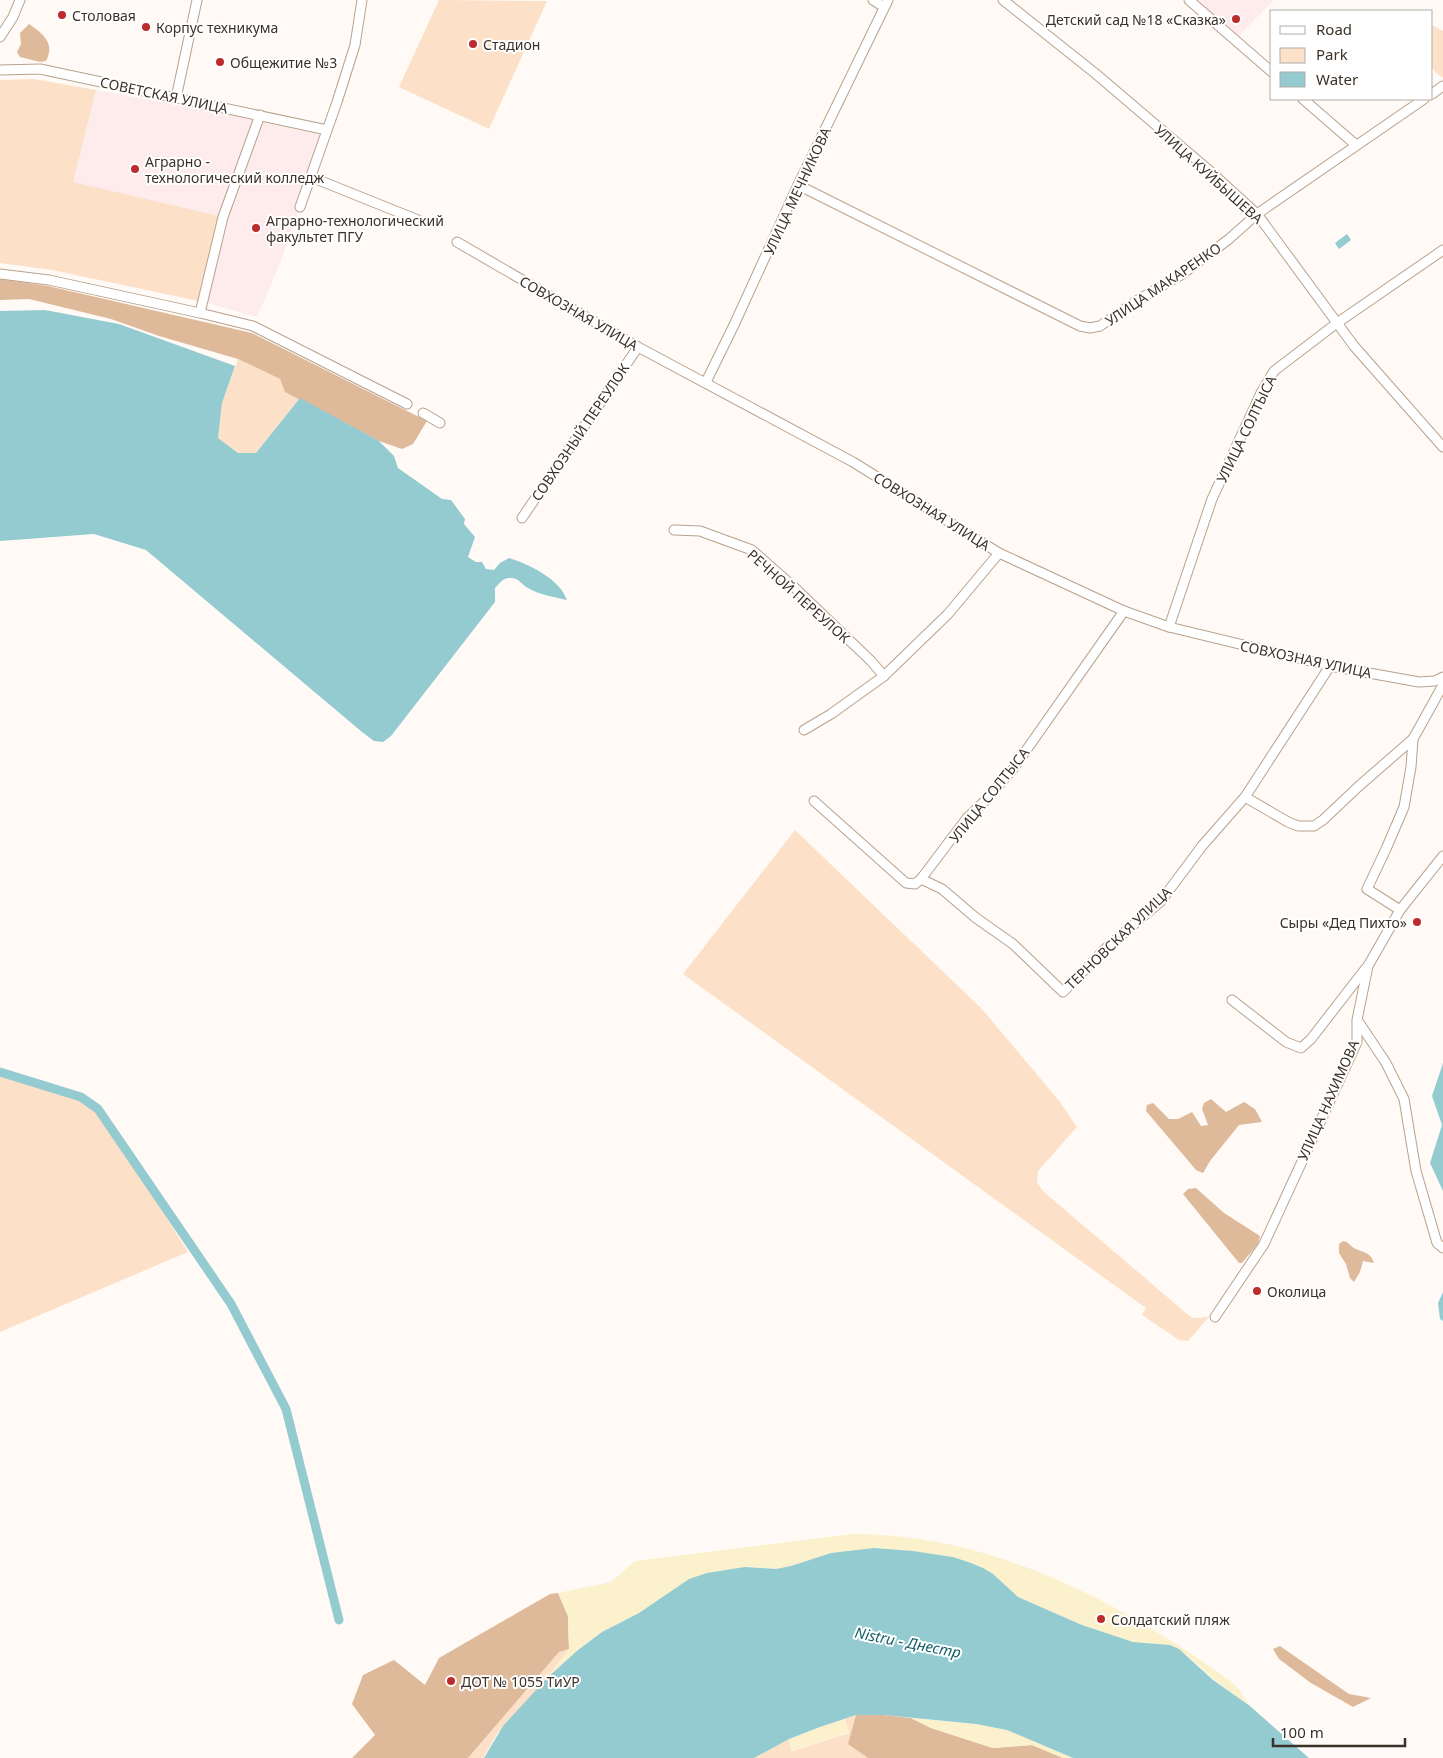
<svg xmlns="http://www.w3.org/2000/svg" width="1443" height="1758" font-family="'Noto Sans',sans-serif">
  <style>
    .education { fill: #fdeceb }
    .green { fill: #fce1c8 }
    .forest { fill: #deba9b }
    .sand { fill: #fbf1cc }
    .water { fill: #93cbd1 }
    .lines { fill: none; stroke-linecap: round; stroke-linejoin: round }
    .canal { stroke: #93cbd1; stroke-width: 9 }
    .minor-casing { stroke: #b9a18c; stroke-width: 11 }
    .minor { stroke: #fff; stroke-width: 9 }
    .poi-dot { fill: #bc2c2f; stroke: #fff; stroke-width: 2 }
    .labels { text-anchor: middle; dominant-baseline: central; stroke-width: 4; stroke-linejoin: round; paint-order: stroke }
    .poi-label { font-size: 14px; fill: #3b3128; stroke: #fff; text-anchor: start }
    .street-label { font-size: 14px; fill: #3b3128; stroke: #fff }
    .water-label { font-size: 15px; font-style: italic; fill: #146168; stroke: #fff }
  </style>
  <rect width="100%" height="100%" fill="#fffaf5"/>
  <g class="education">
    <path d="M1195,0H1274L1238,37Z"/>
    <path d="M96,90L258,120L325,136L279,266L257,317L203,302L72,182Z"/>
  </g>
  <g class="green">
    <path d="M439,0L547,1L489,129L399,87Z"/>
    <path d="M1432,25L1443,31V78L1435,72L1432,67Z"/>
    <path d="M34,79L96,90L73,182L223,217L203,302L52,270L0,263V80Z"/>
    <path d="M238,359L280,379L286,392L300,398L256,453H238L218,438L222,403Z"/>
    <path d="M795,830L982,1009L1060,1102L1077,1127L1038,1171L1037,1183L1044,1192L1192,1318L1209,1317L1188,1341L1179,1340L1142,1315L1146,1308L683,974Z"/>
    <path d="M0,1072L81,1097L98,1109L188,1252L0,1332Z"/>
    <path d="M569,1649L548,1677L497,1734L483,1758H468L559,1652Z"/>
    <path d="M856,1715L871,1758H754L789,1739L792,1751L849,1733L845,1719Z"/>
  </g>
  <g class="forest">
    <path d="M29,24C42,33 56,43 46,61L40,62L20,57L17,52L21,44L20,33Z"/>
    <path d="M0,279L48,286L252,333L427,421L413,444L402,449L379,441L285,392L280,379L238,359L159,336L111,319L29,299L0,300Z"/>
    <path d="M1211,1099L1226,1112L1244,1102L1255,1109L1262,1122L1239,1125L1210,1161L1203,1173L1196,1170L1146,1111L1147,1105L1153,1103L1169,1119H1178L1192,1112L1201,1126L1208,1125L1202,1109L1204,1103Z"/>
    <path d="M1196,1188L1224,1213L1260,1236L1258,1244L1242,1263H1239L1183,1194L1188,1189Z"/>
    <path d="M1343,1241C1349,1242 1349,1245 1354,1248C1363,1253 1370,1251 1374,1263L1363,1261L1360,1272L1354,1282L1350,1278L1346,1264L1339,1253V1244Z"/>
    <path d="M558,1593L568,1616L569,1649L559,1652L468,1758H352L375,1735L352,1704L363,1675L394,1660L425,1685L439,1658L550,1594Z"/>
    <path d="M1280,1646L1349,1694L1371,1698L1353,1707L1311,1683L1279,1659L1273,1649Z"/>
    <path d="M856,1715H884L911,1718L931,1728L993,1748L1032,1745L1063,1758H868L848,1744Z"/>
  </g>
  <g class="sand">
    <path d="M853,1534C992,1534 1119,1601 1229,1680L1239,1689L1250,1706L1213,1679L1187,1655L1170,1645L1133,1642L1082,1625L1018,1597L983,1568L971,1563L953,1557L913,1551L874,1548L831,1553L791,1566L776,1569L745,1567L689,1579L639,1613L602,1632L578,1650L548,1677L569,1649L568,1616L558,1593L611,1582L635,1561Z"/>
    <path d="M911,1718L976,1724L1007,1730L1073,1758H1063L1032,1745L993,1748L931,1728Z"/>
    <path d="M845,1719L849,1732L791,1751L789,1739L820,1727Z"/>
  </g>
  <g class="water">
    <path d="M1347,234L1351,240L1339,249L1335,243Z"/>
    <path d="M45,310L119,324L235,366L222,403L218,438L238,453H256L300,398L379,441L394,456L398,468L442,499L451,500L465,519L464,524L475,537L468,557L476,562H482L486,569L494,570L500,563L509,558C529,564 560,579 567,600C554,597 540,595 528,588C522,585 519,578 511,578C503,577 500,583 495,588V602L391,736L383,742L374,741L362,732L146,550L94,534L0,541V311Z"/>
    <path d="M1443,1063V1191L1430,1163L1442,1125L1432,1096Z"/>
    <path d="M1443,1292V1321L1440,1319L1438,1303Z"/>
    <path d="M874,1548L913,1551L953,1557L971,1563L983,1568L993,1574L1018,1597L1082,1625L1133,1642L1170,1645L1179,1649L1213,1680L1250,1706L1309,1758H1073L1007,1730L976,1724L884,1715H856L820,1727L789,1739L754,1758H484L503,1726L548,1677L578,1650L602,1632L639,1613L689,1579L707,1573L745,1567L776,1569L791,1566L831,1553Z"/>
  </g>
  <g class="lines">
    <path class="canal" d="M0,1072L81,1097L98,1109L231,1304L286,1409L339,1620"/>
    <defs>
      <g id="minor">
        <path d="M873,0L884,7"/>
        <path d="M1003,0L1096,74L1211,172L1257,214L1354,346L1443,447"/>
        <path d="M1189,0L1272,72"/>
        <path d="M0,37L13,17L20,0"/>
        <path d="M0,70L40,69L327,130"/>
        <path d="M1432,94L1443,86"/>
        <path d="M176,98L197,0"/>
        <path d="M1303,99L1356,145"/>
        <path d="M311,177L418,220"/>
        <path d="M798,185L1080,326L1090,328L1100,326L1141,298L1181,275L1229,239L1257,214L1424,99"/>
        <path d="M300,207L337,102L355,45L362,0"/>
        <path d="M457,242L638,347L853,462L999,553L1124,611L1169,627L1330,666L1419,682L1435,681L1443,677"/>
        <path d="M0,274L49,280L200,313L253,326L407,404"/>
        <path d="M200,313L223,217L260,115"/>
        <path d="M706,382L734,325L798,185L888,0"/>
        <path d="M423,413L440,423"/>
        <path d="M522,518L638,347"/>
        <path d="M674,530L700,531L752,550L795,588L871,661L884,676"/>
        <path d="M1169,627L1212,499L1261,393L1274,371L1337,323L1443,250"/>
        <path d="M804,730L831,714L884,676L948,614L999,553"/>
        <path d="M1245,797L1288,822L1298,826H1314L1323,820L1359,786L1413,739"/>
        <path d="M814,801L906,883L915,884L921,879L942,889L976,918L1013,944L1063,992L1104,950L1161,901L1202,846L1245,797L1330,666"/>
        <path d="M921,879L967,818L988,798L1013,769L1124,611"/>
        <path d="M1400,910L1367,889L1386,849L1404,807L1411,767L1413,739L1443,685"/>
        <path d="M1232,1000L1286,1042L1301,1048L1311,1039L1366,968"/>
        <path d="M1358,1021L1386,1063L1404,1099L1416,1171L1437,1243L1443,1248"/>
        <path d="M1215,1317L1264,1244L1357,1042V1020L1368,966L1400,910L1443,856"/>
      </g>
    </defs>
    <use href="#minor" class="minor-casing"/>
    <use href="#minor" class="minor"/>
  </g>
  <g class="poi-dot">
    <circle cx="62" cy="15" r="5"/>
    <circle cx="1236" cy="19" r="5"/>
    <circle cx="146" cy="27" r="5"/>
    <circle cx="473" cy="44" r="5"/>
    <circle cx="220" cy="62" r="5"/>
    <circle cx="135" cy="169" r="5"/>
    <circle cx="256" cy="228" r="5"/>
    <circle cx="1417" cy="922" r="5"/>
    <circle cx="1257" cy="1291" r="5"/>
    <circle cx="1101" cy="1619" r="5"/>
    <circle cx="451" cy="1681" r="5"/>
  </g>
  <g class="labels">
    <g class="poi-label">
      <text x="72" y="15">Столовая</text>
      <text x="1226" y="19" text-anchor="end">Детский сад №18 «Сказка»</text>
      <text x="156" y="27">Корпус техникума</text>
      <text x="483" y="44">Стадион</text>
      <text x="230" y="62">Общежитие №3</text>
      <text x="145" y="161">Аграрно -<tspan x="145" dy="16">технологический колледж</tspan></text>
      <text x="266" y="220">Аграрно-технологический<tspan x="266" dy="16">факультет ПГУ</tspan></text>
      <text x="1407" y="922" text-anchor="end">Сыры «Дед Пихто»</text>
      <text x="1267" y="1291">Околица</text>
      <text x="1111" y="1619">Солдатский пляж</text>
      <text x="461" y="1681">ДОТ № 1055 ТиУР</text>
    </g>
    <g class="street-label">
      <text transform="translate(164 95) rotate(12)">СОВЕТСКАЯ УЛИЦА</text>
      <text transform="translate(1209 174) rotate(42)">УЛИЦА КУЙБЫШЕВА</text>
      <text transform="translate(797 191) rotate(-65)">УЛИЦА МЕЧНИКОВА</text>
      <text transform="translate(1163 284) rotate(-34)">УЛИЦА МАКАРЕНКО</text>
      <text transform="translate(579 313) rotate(30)">СОВХОЗНАЯ УЛИЦА</text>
      <text transform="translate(1246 429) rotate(-64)">УЛИЦА СОЛТЫСА</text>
      <text transform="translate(580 432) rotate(-56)">СОВХОЗНЫЙ ПЕРЕУЛОК</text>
      <text transform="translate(932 511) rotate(32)">СОВХОЗНАЯ УЛИЦА</text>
      <text transform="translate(799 596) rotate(42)">РЕЧНОЙ ПЕРЕУЛОК</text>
      <text transform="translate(1306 659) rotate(12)">СОВХОЗНАЯ УЛИЦА</text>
      <text transform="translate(989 795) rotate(-51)">УЛИЦА СОЛТЫСА</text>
      <text transform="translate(1118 938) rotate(-44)">ТЕРНОВСКАЯ УЛИЦА</text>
      <text transform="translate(1328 1100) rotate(-66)">УЛИЦА НАХИМОВА</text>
    </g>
    <g class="water-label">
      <text transform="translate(908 1642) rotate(11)">Nistru - Днестр</text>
    </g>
  </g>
  <rect x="1270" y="10" width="162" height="90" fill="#ffffff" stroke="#b1ada9"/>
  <rect x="1280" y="26" width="25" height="8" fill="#ffffff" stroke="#b1ada9"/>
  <text x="1316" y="35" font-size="15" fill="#3b3128">Road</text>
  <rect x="1280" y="48" width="25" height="15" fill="#fce1c8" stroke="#b1ada9"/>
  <text x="1316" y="60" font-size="15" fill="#3b3128">Park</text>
  <rect x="1280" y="72" width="25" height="15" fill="#93cbd1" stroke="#b1ada9"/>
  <text x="1316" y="85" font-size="15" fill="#3b3128">Water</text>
  <path d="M1273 1738v8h132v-8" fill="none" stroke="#3b3128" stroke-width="2.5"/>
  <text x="1280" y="1738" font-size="15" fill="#3b3128" stroke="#ffffff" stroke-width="4" paint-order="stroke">100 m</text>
</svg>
